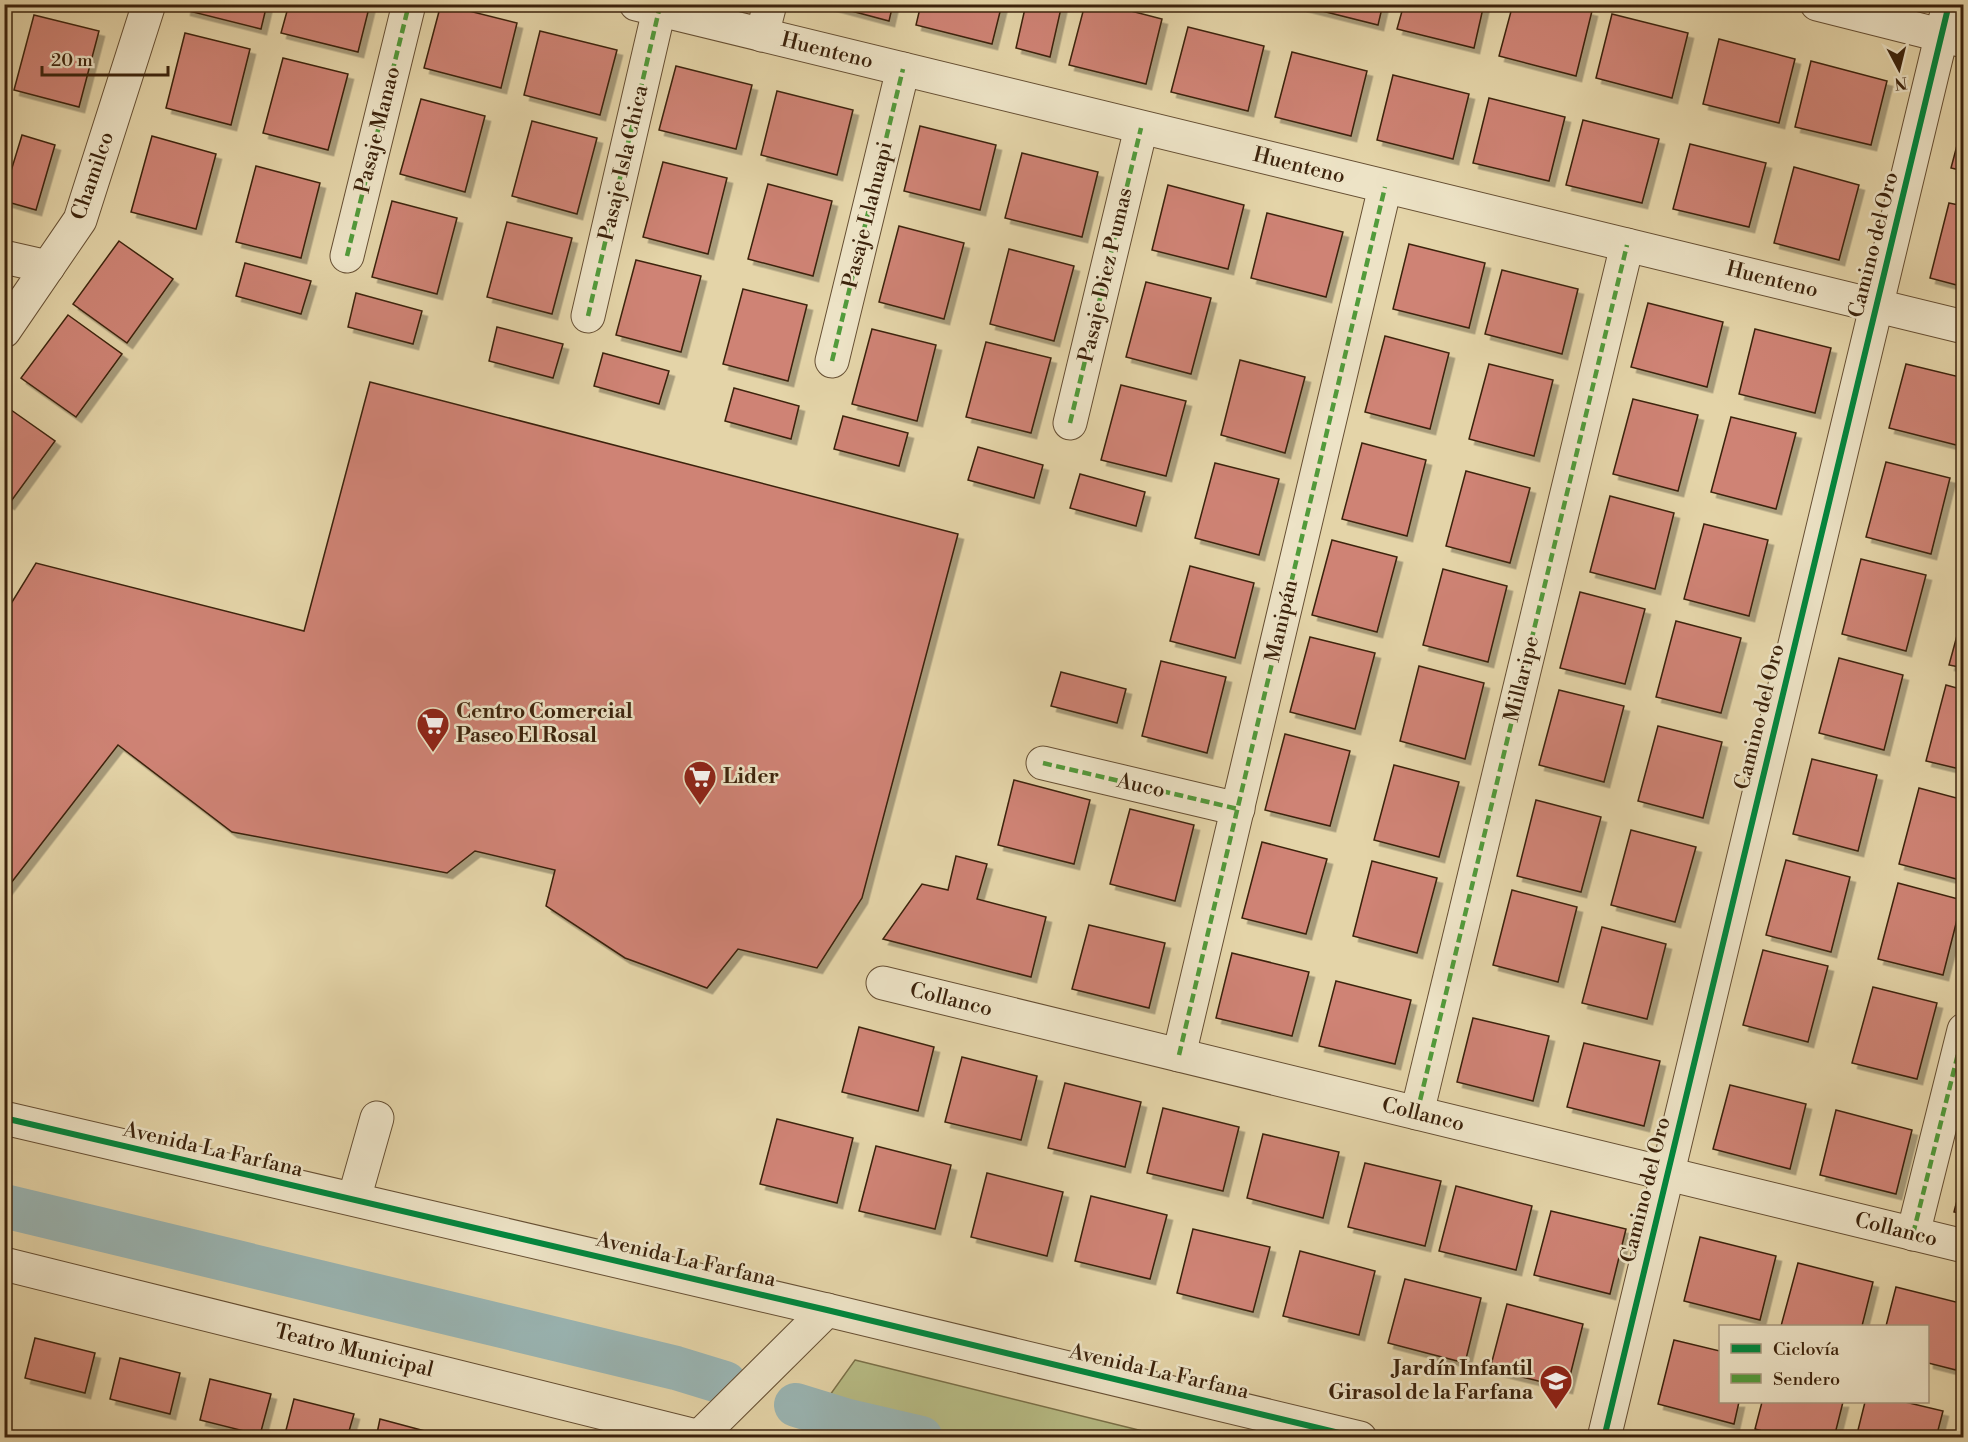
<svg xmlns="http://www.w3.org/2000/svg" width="1968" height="1442" font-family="'Libre Bodoni',serif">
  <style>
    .green { fill: #b7bc85; stroke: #7a7048; stroke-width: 1.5 }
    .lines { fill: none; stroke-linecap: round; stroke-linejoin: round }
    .canal { stroke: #9ab5b3; stroke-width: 44 }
    .building { fill: #cf8375; stroke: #3c230c; stroke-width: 1.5; filter: url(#shadow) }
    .minor-casing { stroke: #664f33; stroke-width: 35 }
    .minor { stroke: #ede3c6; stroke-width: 33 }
    .quiet { stroke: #529b3b; stroke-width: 4.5; stroke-dasharray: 9 4.5; stroke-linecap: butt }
    .cycleway-casing { stroke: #ede3c6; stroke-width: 10 }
    .cycleway { stroke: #00873e; stroke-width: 6 }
    .labels { text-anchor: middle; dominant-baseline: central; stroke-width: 5; stroke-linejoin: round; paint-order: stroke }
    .street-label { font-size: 21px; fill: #3c230c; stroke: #ede3c6 }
    .poi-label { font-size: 21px; font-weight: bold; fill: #3c230c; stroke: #ede3c6; text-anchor: start }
  </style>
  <defs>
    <filter id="shadow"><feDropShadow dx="5.5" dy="5.5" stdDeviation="0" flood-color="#0004"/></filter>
  </defs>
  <rect width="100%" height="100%" fill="#e4d4a8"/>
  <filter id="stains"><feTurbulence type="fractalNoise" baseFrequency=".00333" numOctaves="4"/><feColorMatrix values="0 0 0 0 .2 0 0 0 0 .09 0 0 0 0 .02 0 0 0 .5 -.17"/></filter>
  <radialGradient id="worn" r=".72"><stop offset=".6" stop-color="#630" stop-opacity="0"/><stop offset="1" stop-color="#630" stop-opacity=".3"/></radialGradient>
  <path class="green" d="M855,1360L1167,1437L884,1438L812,1420Z"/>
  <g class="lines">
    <g class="canal">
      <path d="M4,1206L676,1368L725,1383"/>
      <path d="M796,1405L848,1421L921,1438"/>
    </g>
  </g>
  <g class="building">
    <path d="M186,4H267L261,29L185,10Z"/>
    <path d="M289,4H370L358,52L281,33Z"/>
    <path d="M441,4L517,23L501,88L424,68Z"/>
    <path d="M825,4H893L889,21Z"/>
    <path d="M921,4H1002L992,44L916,25Z"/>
    <path d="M1026,4H1062L1050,57L1016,48Z"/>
    <path d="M1085,4H1104L1162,19L1146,84L1069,65Z"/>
    <path d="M1303,4H1383L1378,25L1302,6Z"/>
    <path d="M1404,4H1484L1474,48L1397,29Z"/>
    <path d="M1513,4H1565L1592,11L1576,76L1499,56Z"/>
    <path d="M1612,14L1688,33L1672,98L1596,78Z"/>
    <path d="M34,15L99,31L79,107L14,90Z"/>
    <path d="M1188,27L1264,46L1248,111L1171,92Z"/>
    <path d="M540,31L617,50L600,115L524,95Z"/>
    <path d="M185,33L250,49L231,125L166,108Z"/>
    <path d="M1719,39L1795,59L1779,123L1703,104Z"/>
    <path d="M1292,52L1367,71L1351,136L1275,117Z"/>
    <path d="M283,58L348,74L328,150L263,133Z"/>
    <path d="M1811,61L1887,81L1871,145L1795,127Z"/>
    <path d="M676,66L752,85L736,149L659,130Z"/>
    <path d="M1393,75L1469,94L1453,159L1377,140Z"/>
    <path d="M777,91L853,110L837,175L761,155Z"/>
    <path d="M1489,98L1565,117L1549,181L1473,163Z"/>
    <path d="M421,99L485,116L465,192L400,174Z"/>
    <path d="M1964,119V171L1951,168Z"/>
    <path d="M1583,120L1659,139L1642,203L1566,185Z"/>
    <path d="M532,121L597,138L577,214L512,196Z"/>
    <path d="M920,126L996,145L980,210L904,191Z"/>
    <path d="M22,135L55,145L36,210L4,201V194Z"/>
    <path d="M152,136L216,154L196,229L131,212Z"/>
    <path d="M1690,144L1766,163L1749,227L1673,209Z"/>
    <path d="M1022,153L1098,172L1082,237L1005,218Z"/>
    <path d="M663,162L727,178L708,254L643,237Z"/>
    <path d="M256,166L320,183L301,258L236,242Z"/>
    <path d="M1794,167L1859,185L1839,260L1774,243Z"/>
    <path d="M768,184L832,201L813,276L748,259Z"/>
    <path d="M1168,185L1244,205L1228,269L1152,250Z"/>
    <path d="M392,201L457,218L437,294L372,277Z"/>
    <path d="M1949,203L1964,206V287L1930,278Z"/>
    <path d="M1267,213L1343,232L1326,297L1251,278Z"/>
    <path d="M507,222L572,238L552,314L487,297Z"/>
    <path d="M899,226L964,243L944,319L879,302Z"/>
    <path d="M119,241L173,279L127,343L73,304Z"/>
    <path d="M1409,244L1485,263L1469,328L1393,309Z"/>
    <path d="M1009,249L1074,266L1054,341L990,324Z"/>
    <path d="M636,260L701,276L681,352L616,335Z"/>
    <path d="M245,263L311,281L301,314L236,296Z"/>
    <path d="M1502,270L1578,289L1562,354L1485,334Z"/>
    <path d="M1146,282L1211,298L1191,374L1126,357Z"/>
    <path d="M743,289L807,305L788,381L723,364Z"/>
    <path d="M356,293L422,311L413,344L348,327Z"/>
    <path d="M1648,303L1723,322L1707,387L1631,367Z"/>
    <path d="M68,315L122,354L76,417L21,378Z"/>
    <path d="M497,327L563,344L553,378L489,361Z"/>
    <path d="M872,329L936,345L917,421L852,404Z"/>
    <path d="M1755,329L1831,348L1815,413L1739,394Z"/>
    <path d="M1385,336L1449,353L1430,429L1365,412Z"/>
    <path d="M986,342L1051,358L1031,433L966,417Z"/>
    <path d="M603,353L669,371L659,404L594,386Z"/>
    <path d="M1240,360L1305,377L1285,453L1221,435Z"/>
    <path d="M1489,364L1553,380L1534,456L1469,439Z"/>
    <path d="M1906,364L1964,378V447L1889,428Z"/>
    <path d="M370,382L958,534L862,898L817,968L738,949L707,988L625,958L546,906L555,870L475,851L447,873L232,832L118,745L4,892V615L36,563L304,631Z"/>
    <path d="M1121,385L1186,401L1166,476L1101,460Z"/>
    <path d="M734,388L799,406L791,439L725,421Z"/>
    <path d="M1633,399L1698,415L1678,491L1613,474Z"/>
    <path d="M4,405L55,441L9,504L4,501Z"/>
    <path d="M843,416L908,433L899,466L834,449Z"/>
    <path d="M1731,417L1796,433L1776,509L1711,492Z"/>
    <path d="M1362,443L1426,460L1407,536L1342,519Z"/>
    <path d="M978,447L1043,465L1034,498L968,480Z"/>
    <path d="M1886,462L1950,478L1931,554L1866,537Z"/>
    <path d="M1215,463L1279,479L1259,555L1195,538Z"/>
    <path d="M1466,471L1530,488L1510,563L1446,546Z"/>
    <path d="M1080,474L1145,492L1136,526L1070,508Z"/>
    <path d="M1610,496L1674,513L1655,589L1590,572Z"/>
    <path d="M1704,524L1768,540L1749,616L1684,599Z"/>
    <path d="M1332,540L1397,557L1377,632L1312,615Z"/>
    <path d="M1861,559L1926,575L1906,651L1842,634Z"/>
    <path d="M1190,566L1254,583L1235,658L1170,641Z"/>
    <path d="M1443,569L1507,586L1488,662L1423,645Z"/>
    <path d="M1580,592L1645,609L1625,684L1560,668Z"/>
    <path d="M1964,610V668L1949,665Z"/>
    <path d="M1676,621L1741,638L1721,713L1656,697Z"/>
    <path d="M1310,637L1375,653L1355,729L1290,712Z"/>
    <path d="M1839,658L1903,675L1884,750L1819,733Z"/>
    <path d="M1161,661L1226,677L1207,753L1142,736Z"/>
    <path d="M1419,666L1484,683L1465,759L1400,741Z"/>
    <path d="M1061,672L1126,689L1117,723L1051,706Z"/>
    <path d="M1946,685L1964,690V770L1926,761Z"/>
    <path d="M1559,690L1624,706L1604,782L1539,765Z"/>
    <path d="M1658,726L1722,742L1703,818L1638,801Z"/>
    <path d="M1285,734L1350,751L1330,826L1265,810Z"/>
    <path d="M1812,759L1877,775L1858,851L1793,834Z"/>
    <path d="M1394,765L1459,782L1439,857L1374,840Z"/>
    <path d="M1014,780L1090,800L1074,864L998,845Z"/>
    <path d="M1919,788L1964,800V881L1899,864Z"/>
    <path d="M1536,800L1601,817L1581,892L1517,876Z"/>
    <path d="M1130,809L1194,825L1175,901L1110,884Z"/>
    <path d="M1631,830L1696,847L1675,922L1611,905Z"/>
    <path d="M1262,842L1327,859L1306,934L1242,918Z"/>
    <path d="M956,856L987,864L977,899L1046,917L1031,977L883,939L922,884L948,890Z"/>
    <path d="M1786,860L1850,877L1831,952L1766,935Z"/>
    <path d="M1372,861L1437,878L1417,953L1353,936Z"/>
    <path d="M1898,883L1962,900L1943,975L1878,959Z"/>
    <path d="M1512,890L1577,907L1558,982L1493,965Z"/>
    <path d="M1089,925L1165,943L1149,1008L1072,989Z"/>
    <path d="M1602,927L1666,944L1647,1019L1582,1003Z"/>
    <path d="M1763,950L1828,966L1808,1042L1743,1025Z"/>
    <path d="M1232,953L1309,972L1292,1036L1216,1018Z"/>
    <path d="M1336,981L1411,1000L1395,1064L1319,1046Z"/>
    <path d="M1873,987L1937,1003L1917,1079L1852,1063Z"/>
    <path d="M1473,1018L1549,1036L1533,1101L1457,1082Z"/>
    <path d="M859,1027L934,1047L918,1111L842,1092Z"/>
    <path d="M1584,1043L1660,1061L1644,1126L1567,1107Z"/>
    <path d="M962,1057L1037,1076L1021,1140L945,1122Z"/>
    <path d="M1065,1083L1141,1102L1125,1167L1048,1148Z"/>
    <path d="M1730,1085L1806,1104L1790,1169L1713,1149Z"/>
    <path d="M1163,1108L1239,1127L1223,1191L1147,1173Z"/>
    <path d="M1836,1110L1912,1130L1896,1194L1820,1175Z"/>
    <path d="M777,1119L853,1138L837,1203L760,1184Z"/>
    <path d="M1263,1134L1339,1152L1323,1218L1247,1198Z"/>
    <path d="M876,1146L951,1165L935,1229L859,1211Z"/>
    <path d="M1365,1163L1441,1181L1425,1246L1348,1227Z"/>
    <path d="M987,1173L1063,1192L1047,1256L971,1237Z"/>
    <path d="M1964,1174V1214L1954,1212Z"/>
    <path d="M1456,1186L1532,1206L1516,1270L1439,1251Z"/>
    <path d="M1091,1196L1167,1215L1150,1279L1075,1261Z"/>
    <path d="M1551,1211L1626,1229L1610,1294L1534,1275Z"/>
    <path d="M1193,1229L1270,1247L1253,1312L1177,1293Z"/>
    <path d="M1700,1237L1776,1256L1760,1320L1684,1301Z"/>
    <path d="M1300,1251L1375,1271L1359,1335L1283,1316Z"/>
    <path d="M1798,1263L1873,1282L1862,1326H1781Z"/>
    <path d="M1405,1279L1481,1298L1465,1363L1388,1343Z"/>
    <path d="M1896,1287L1964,1304V1342L1956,1370L1928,1363V1326H1886Z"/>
    <path d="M1507,1304L1583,1324L1567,1388L1490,1369Z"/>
    <path d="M35,1338L95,1353L85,1393L25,1378Z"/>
    <path d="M1674,1340L1720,1351V1402H1739L1734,1424L1658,1404Z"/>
    <path d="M120,1358L180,1373L170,1414L110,1399Z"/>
    <path d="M210,1379L271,1394L260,1435L200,1420Z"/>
    <path d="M294,1399L354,1414L347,1438H284Z"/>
    <path d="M1762,1402H1843L1834,1438H1787L1755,1429Z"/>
    <path d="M1865,1402H1905L1943,1411L1936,1438H1856Z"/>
    <path d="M1961,1415H1964V1438H1956Z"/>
    <path d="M380,1419L440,1435L439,1438H376Z"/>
  </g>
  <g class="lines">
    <defs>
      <g id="minor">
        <path d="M636,4L1964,327"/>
        <path d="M1817,4L1964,41"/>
        <path d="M762,35L770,4"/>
        <path d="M347,256L409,4"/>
        <path d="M4,257L48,267"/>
        <path d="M588,316L659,10"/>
        <path d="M4,331L80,220L149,4"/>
        <path d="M832,361L903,69"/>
        <path d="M1070,423L1141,128"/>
        <path d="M1043,763L1238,809"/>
        <path d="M883,983L1964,1246"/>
        <path d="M1179,1055L1385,187"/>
        <path d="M1417,1113L1627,245"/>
        <path d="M4,1118L827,1310L1360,1438"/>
        <path d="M354,1199L377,1118"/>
        <path d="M1913,1234L1964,1030"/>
        <path d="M4,1264L704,1438"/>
        <path d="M698,1438L827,1310"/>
        <path d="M1604,1438L1949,4"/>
      </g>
    </defs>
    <use href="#minor" class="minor-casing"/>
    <use href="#minor" class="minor"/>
    <g class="quiet">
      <path d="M347,256L409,4"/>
      <path d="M588,316L659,10"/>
      <path d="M832,361L903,69"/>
      <path d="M1070,423L1141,128"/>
      <path d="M1043,763L1238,809"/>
      <path d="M1179,1055L1385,187"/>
      <path d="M1417,1113L1627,245"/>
      <path d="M1913,1234L1964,1030"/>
    </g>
    <defs>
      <g id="cycleway">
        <path d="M4,1118L827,1310L1360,1438"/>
        <path d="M1604,1438L1949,4"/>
      </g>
    </defs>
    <use href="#cycleway" class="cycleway-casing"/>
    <use href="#cycleway" class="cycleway"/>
  </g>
  <defs>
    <symbol id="supermarket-pin" viewBox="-11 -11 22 30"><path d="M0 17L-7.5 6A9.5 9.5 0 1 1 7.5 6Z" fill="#8f2418" stroke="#ede3c6"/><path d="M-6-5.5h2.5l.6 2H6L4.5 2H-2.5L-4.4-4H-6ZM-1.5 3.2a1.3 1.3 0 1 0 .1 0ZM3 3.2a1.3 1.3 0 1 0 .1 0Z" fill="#fff"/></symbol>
    <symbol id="school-pin" viewBox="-11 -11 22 30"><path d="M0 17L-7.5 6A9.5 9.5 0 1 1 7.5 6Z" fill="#8f2418" stroke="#ede3c6"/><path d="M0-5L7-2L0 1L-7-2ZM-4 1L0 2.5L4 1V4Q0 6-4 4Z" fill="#fff"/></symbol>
  </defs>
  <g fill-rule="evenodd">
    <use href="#supermarket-pin" x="414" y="705" width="38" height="52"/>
    <use href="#supermarket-pin" x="681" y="758" width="38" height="52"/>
    <use href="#school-pin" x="1537" y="1362" width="38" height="52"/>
  </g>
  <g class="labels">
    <g class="street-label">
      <text transform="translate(827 51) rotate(14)">Huenteno</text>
      <text transform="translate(378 130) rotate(-76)">Pasaje Manao</text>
      <text transform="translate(624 163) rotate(-77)">Pasaje Isla Chica</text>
      <text transform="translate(1299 166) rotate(14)">Huenteno</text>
      <text transform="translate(93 176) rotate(-71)">Chamilco</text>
      <text transform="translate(868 215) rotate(-76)">Pasaje Llahuapi</text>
      <text transform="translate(1874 245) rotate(-76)">Camino del Oro</text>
      <text transform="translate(1106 275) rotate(-77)">Pasaje Diez Pumas</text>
      <text transform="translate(1772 280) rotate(14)">Huenteno</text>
      <text transform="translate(1282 621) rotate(-77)">Manipán</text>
      <text transform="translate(1522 679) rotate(-76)">Millaripe</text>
      <text transform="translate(1760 717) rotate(-76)">Camino del Oro</text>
      <text transform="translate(1141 786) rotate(13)">Auco</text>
      <text transform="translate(951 1000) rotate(14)">Collanco</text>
      <text transform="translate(1423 1115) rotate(14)">Collanco</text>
      <text transform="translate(213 1150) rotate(13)">Avenida La Farfana</text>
      <text transform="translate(1646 1190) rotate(-76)">Camino del Oro</text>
      <text transform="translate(1896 1230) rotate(14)">Collanco</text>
      <text transform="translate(686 1260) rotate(13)">Avenida La Farfana</text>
      <text transform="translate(354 1351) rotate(14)">Teatro Municipal</text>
      <text transform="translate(1159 1372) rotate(13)">Avenida La Farfana</text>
    </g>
    <g class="poi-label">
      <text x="456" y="712">Centro Comercial<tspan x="456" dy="24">Paseo El Rosal</tspan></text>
      <text x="723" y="777">Lider</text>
      <text x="1533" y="1369" text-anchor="end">Jardín Infantil<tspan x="1533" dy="24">Girasol de la Farfana</tspan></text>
    </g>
  </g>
  <rect width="1968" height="1442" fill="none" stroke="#e4d4a8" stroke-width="24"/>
  <rect x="6" y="6" width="1956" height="1430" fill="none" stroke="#3c230c" stroke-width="3"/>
  <rect x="12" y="12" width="1944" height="1418" fill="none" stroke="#3c230c" stroke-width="1.5"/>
  <rect x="1719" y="1325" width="210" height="78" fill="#ede3c6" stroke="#a6967c" stroke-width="1.5"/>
  <rect x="1731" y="1344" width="30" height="9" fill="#00873e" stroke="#a6967c" stroke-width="1.5"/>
  <text x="1773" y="1355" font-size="18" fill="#3c230c">Ciclovía</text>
  <rect x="1731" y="1374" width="30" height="9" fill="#529b3b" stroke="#a6967c" stroke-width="1.5"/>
  <text x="1773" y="1385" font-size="18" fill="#3c230c">Sendero</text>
  <g transform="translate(1899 69) rotate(173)" stroke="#ede3c6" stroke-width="4.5" paint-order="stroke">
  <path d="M0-4.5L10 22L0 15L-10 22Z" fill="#3c230c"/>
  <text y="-9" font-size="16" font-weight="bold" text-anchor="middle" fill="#3c230c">N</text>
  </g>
  <path d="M42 66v9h126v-9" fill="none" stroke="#3c230c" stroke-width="3"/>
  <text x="51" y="66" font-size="18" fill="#3c230c" stroke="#ede3c6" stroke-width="4.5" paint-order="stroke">20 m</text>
  <rect width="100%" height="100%" filter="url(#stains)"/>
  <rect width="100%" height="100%" fill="url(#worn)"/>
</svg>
